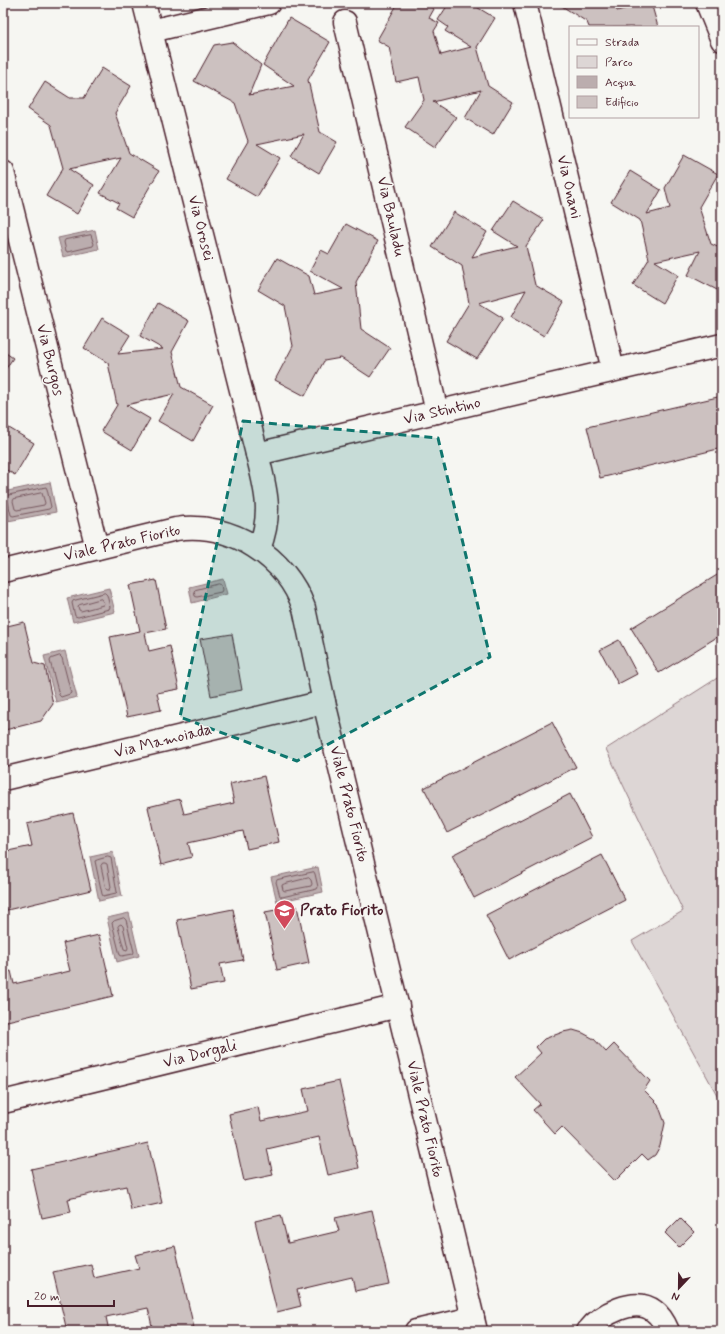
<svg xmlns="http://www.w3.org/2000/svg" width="725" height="1334" font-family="Mynerve,sans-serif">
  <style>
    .green { fill: #ddd6d5; stroke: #947a80 }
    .water { fill: #bbadae; stroke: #8e747a }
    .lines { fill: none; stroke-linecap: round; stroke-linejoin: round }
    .shore { stroke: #77585f; stroke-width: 1 }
    .building { fill: #ccc1c0; stroke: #4a1f2b }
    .minor-casing { stroke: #4a1f2b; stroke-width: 25 }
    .minor { stroke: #f6f6f2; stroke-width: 22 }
    .marked { fill: #0f766e; fill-opacity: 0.2; stroke: #0f766e; stroke-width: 3; stroke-dasharray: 8 5; stroke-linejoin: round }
    .labels { text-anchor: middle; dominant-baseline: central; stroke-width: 3; stroke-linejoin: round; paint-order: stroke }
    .street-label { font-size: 16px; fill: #4a1f2b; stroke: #f6f6f2 }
    .poi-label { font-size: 16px; font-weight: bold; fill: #4a1f2b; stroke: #f6f6f2; text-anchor: start }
  </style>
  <rect width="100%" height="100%" fill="#f6f6f2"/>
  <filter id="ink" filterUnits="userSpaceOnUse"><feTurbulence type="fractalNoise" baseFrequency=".025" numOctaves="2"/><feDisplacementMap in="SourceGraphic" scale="8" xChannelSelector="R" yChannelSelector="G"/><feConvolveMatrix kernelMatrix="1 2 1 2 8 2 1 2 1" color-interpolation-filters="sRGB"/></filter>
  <g filter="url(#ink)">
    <path class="green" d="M722,675V1104L632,941L683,911L606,749Z"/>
    <g class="water">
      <path d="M95,230L99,249L63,257L58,238Z"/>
      <path d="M50,482L56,512L8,521L3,492Z"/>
      <path d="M223,579L227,594L192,603L189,587Z"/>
      <path d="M109,588L115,612L73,622L67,598Z"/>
      <path d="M65,651L77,697L56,702L44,656Z"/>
      <path d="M113,852L122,896L99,901L90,857Z"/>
      <path d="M318,867L323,892L277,902L271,877Z"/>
      <path d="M129,913L139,956L117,962L107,918Z"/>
    </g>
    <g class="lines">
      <g class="shore">
        <path d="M91,235L94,244L93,246L68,252L66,251L64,242L65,240Z"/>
        <path d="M42,493L45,503L44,505L17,510L15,509L13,501L14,499Z"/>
        <path d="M3,496H4L46,487L47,489L51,507L49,509L13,516L11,515L8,502L4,498L3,499"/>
        <path d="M219,584L221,585L222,590L221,592L197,597L195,596L194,591L195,590Z"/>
        <path d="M105,593L107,595L110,607L109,609L78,617L75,616L72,603L73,601Z"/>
        <path d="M101,599L104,603L103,605L81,611L79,610L78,606L79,605Z"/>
        <path d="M60,656L62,658L71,693L70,694L61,697L59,695L50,661L51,659Z"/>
        <path d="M108,857L111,858L117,892L116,893L103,896L102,894L95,861L97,860Z"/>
        <path d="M103,863H105L107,864L111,887L110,890H107L106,889L101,866Z"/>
        <path d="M314,872L315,874L318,887L317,889L282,897L280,896L276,882L277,880Z"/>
        <path d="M309,878L311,880L312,884L311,886L285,891L283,890L282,885L284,884Z"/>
        <path d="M124,918L126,920L134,952L133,954L122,956L120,955L112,923L114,921Z"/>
        <path d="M119,925L121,924L123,926L128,948L127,950L124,949L118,927Z"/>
      </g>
    </g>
    <g class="building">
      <path d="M398,3H424L434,9L429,18L439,23L434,31L441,55L471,47L445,31L448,27L438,20L449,3L456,6L458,3H470L495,18L477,47L488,86L513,102L493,135L465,118L481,90L433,102L456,117L435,147L405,127L424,100L419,77L396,82L389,47L377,40Z"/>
      <path d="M557,3H615L617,11L642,4L640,3H654L652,6L658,27H589L587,22Z"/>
      <path d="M289,18L330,42L308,80L320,132L337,142L319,173L291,156L304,134L257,144L280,158L257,197L226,179L248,141L235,103L194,81L214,45L232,42L261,65L249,95L294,86L263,65Z"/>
      <path d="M102,68L131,86L115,113L129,153L159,171L132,217L116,208L119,203L100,193L121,158L69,169L94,185L77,214L46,196L63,168L51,125L28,109L45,82L70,98H84Z"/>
      <path d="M684,155L718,174L699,207L711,244L722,249V290L721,292L688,275L700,251L655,261L678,275L662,303L633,285L649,259L640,220L611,202L630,171L661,190L647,214L670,208L665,188Z"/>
      <path d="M513,201L544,220L526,246L535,285L564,302L544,336L511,317L526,290L479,303L503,318L477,359L446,341L469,303L462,266L432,247L454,212L487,232L472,257L517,246L493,231Z"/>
      <path d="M346,224L378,241L356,282L361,329L390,348L370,377L341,358L324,361L305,396L275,380L293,346L285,306L258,290L277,258L309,276L314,295L343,289L310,271L321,250L329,254Z"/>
      <path d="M158,303L189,321L172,352L181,387L213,405L193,441L158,421L174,394L126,405L150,419L132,450L101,431L117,405L108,363L84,348L102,318L130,335L118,354L163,349L140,336Z"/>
      <path d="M3,351L13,358L3,373Z"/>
      <path d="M722,396V448L600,478L587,427Z"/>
      <path d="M3,422L4,425L34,443L15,475L3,468Z"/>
      <path d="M722,572V634L659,673L631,628Z"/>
      <path d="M156,580L166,629L145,633L149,651L170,646L179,689L157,693L161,710L127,717L110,637L140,631L130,585Z"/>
      <path d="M24,622L34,663L45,666L53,704L41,721L5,730L3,723V627Z"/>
      <path d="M232,634L242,690L211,696L200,639Z"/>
      <path d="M619,640L637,674L618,684L600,650Z"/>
      <path d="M552,722L576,767L447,833L424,788Z"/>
      <path d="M264,776L279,842L247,849L243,831L188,843L192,857L161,865L148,807L180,799L184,814L234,803L230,784Z"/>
      <path d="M570,794L592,837L474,898L452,855Z"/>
      <path d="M73,813L91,890L3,911V852L32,846L27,824Z"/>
      <path d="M602,855L625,900L509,960L486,915Z"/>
      <path d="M297,906L309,963L277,970L265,912Z"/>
      <path d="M233,909L243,960L220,964L224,983L191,989L177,920Z"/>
      <path d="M99,935L113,996L3,1022V973L11,971L14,984L70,971L63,943Z"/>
      <path d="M573,1030L583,1033L594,1039L606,1052L614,1044L650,1081L644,1090L658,1104L665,1123L660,1146L655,1155L648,1160L642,1154L615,1181L562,1127L555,1134L533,1110L540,1104L515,1077L541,1053L536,1047L544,1039L563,1032Z"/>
      <path d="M339,1081L359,1168L328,1175L319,1137L267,1149L273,1175L244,1181L229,1114L258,1107L261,1121L308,1111L303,1089Z"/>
      <path d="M148,1143L162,1203L131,1210L126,1186L68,1199L71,1212L42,1218L31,1169Z"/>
      <path d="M372,1210L389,1284L355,1291L352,1277L297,1290L301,1306L277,1312L255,1221L281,1215L288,1243L339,1231L335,1218Z"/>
      <path d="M680,1218L694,1232L679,1247L665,1233Z"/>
      <path d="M175,1246L194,1328L183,1331H153L148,1308L106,1317L109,1331H67L53,1272L91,1264L94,1278L139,1268L135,1255Z"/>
    </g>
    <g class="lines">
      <defs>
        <g id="minor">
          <path d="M144,3L257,454"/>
          <path d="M525,3L613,370"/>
          <path d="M707,3L722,40"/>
          <path d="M345,22L437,412"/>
          <path d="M151,31L269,3"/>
          <path d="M3,172L97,548"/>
          <path d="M259,549C273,513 266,490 257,454L722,345"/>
          <path d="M3,571L176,529C231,521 286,557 304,608L324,702L476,1331"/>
          <path d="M3,779L324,702"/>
          <path d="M3,1102L398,1006"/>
          <path d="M416,1331L473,1318"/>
          <path d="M588,1331C601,1314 635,1296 654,1311C661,1316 665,1324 668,1331"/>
        </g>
      </defs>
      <use href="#minor" class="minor-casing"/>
      <use href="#minor" class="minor"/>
    </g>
  </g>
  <path class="marked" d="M243,421L438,438L490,657L297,761L180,717Z"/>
  <defs>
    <symbol id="school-pin" viewBox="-11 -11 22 30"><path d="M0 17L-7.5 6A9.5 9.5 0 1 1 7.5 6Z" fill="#d1495b" stroke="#f6f6f2"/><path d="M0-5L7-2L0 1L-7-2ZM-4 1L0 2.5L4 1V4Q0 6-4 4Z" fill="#fff"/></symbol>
  </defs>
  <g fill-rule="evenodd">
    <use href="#school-pin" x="272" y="898" width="25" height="34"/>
  </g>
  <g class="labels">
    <g class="street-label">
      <text transform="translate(569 187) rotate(77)">Via Onani</text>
      <text transform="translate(391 217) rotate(77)">Via Bauladu</text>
      <text transform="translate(201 228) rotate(76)">Via Orosei</text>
      <text transform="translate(50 360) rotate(76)">Via Burgos</text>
      <text transform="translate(442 411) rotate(-13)">Via Stintino</text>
      <text transform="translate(122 543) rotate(-13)">Viale Prato Fiorito</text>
      <text transform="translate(163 741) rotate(-14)">Via Mamoiada</text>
      <text transform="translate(349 804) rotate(76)">Viale Prato Fiorito</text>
      <text transform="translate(200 1054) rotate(-14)">Via Dorgali</text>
      <text transform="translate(425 1119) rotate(77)">Viale Prato Fiorito</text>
    </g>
    <g class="poi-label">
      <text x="300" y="910">Prato Fiorito</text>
    </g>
  </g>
  <rect width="725" height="1334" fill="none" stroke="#f6f6f2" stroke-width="16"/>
  <rect x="8" y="8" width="709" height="1318" fill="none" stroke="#4a1f2b" stroke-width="1.5" filter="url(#ink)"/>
  <rect x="569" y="26" width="130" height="92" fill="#f6f6f2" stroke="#b1a0a2"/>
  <rect x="577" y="39" width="20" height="6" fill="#f6f6f2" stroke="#b1a0a2"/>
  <text x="605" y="46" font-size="12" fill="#4a1f2b">Strada</text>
  <rect x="577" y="56" width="20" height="12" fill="#ddd6d5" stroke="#b1a0a2"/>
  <text x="605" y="66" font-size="12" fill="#4a1f2b">Parco</text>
  <rect x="577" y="76" width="20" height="12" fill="#bbadae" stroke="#b1a0a2"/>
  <text x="605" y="86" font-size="12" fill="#4a1f2b">Acqua</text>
  <rect x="577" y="96" width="20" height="12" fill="#ccc1c0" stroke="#b1a0a2"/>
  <text x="605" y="106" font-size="12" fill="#4a1f2b">Edificio</text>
  <g transform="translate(679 1288) rotate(202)" stroke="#f6f6f2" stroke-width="3" paint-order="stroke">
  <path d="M0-3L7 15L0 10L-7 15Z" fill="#4a1f2b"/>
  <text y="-6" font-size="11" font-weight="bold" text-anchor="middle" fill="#4a1f2b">N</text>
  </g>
  <path d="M28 1300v6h86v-6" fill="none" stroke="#4a1f2b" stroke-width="2"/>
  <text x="34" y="1300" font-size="12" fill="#4a1f2b" stroke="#f6f6f2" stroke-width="3" paint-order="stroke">20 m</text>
</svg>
